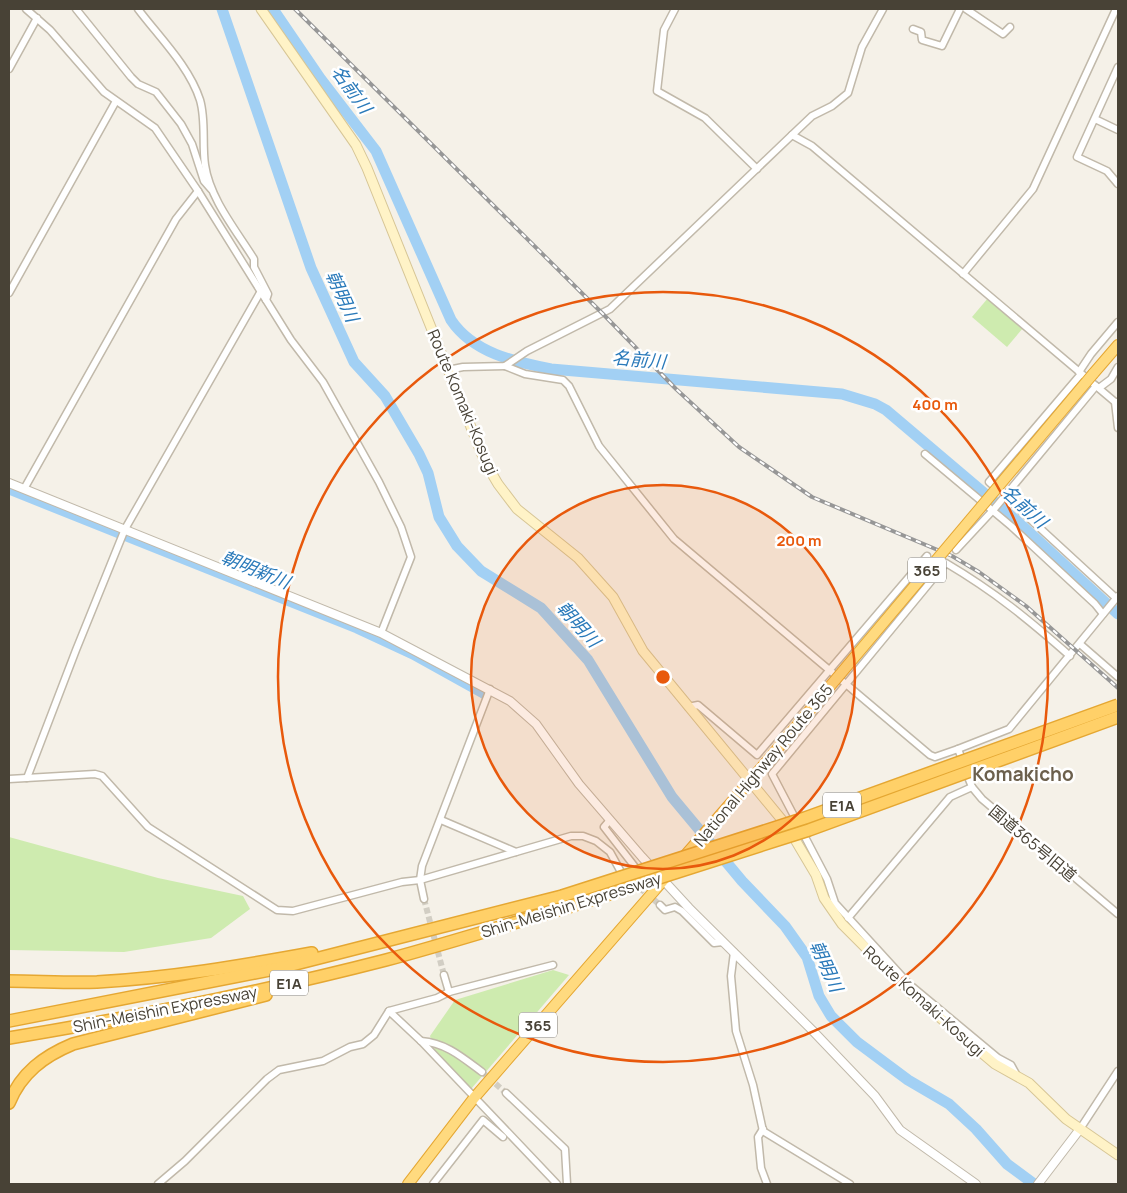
<svg xmlns="http://www.w3.org/2000/svg" width="1127" height="1193" font-family="Manrope,'Noto Sans JP',sans-serif">
  <style>
    .green { fill: #ceebaf }
    .lines { fill: none; stroke-linecap: round; stroke-linejoin: round }
    .river { stroke: #a2d0f4; stroke-width: 11 }
    .minor-tunnel { stroke: #d2cec4; stroke-width: 6; stroke-dasharray: 6 3; stroke-linecap: butt }
    .minor-casing { stroke: #c1b9aa; stroke-width: 9 }
    .tertiary-casing { stroke: #c1b9aa; stroke-width: 10 }
    .secondary-casing { stroke: #d7c696; stroke-width: 11 }
    .trunk-casing { stroke: #e5a732; stroke-width: 12 }
    .motorway-casing { stroke: #e5a732; stroke-width: 14 }
    .minor { stroke: #fff; stroke-width: 6 }
    .tertiary { stroke: #fff; stroke-width: 8 }
    .secondary { stroke: #fff3c7; stroke-width: 9 }
    .trunk { stroke: #ffda7f; stroke-width: 10 }
    .motorway { stroke: #ffd068; stroke-width: 11 }
    .rail-casing { stroke: #979797; stroke-width: 4 }
    .rail { stroke: #fff; stroke-width: 2; stroke-dasharray: 5.5; stroke-linecap: butt }
    .trunk-bridge-casing { stroke: #e5a732; stroke-width: 12; stroke-linecap: butt }
    .motorway-bridge-casing { stroke: #e5a732; stroke-width: 14; stroke-linecap: butt }
    .trunk-bridge { stroke: #ffda7f; stroke-width: 10 }
    .motorway-bridge { stroke: #ffd068; stroke-width: 11 }
    .ring { fill: none; stroke: #e8590c; stroke-width: 2.5 }
    .labels { text-anchor: middle; dominant-baseline: central; stroke-width: 5; stroke-linejoin: round; paint-order: stroke }
    .shield { fill: #fff; stroke: #7f7b72; stroke-width: 1 }
    .shield-label { font-size: 15px; font-weight: bold; fill: #484236 }
    .street-label { font-size: 16px; fill: #484236; stroke: #fff }
    .water-label { font-size: 18px; font-style: italic; fill: #2a7aba; stroke: #fff }
    .quarter-label { font-size: 19px; font-weight: bold; fill: #6c604d; stroke: #fff }
    .centre { fill: #e8590c; stroke: #fff; stroke-width: 2.5 }
    .ring-label { font-size: 15px; text-anchor: middle; font-weight: bold; fill: #e8590c; stroke: #fff; stroke-width: 5; stroke-linejoin: round; paint-order: stroke }
  </style>
  <rect width="100%" height="100%" fill="#f5f1e8"/>
  <g class="green">
    <path d="M988,298L1023,328L1007,347L972,317Z"/>
    <path d="M9,837L158,878L243,896L250,909L211,938L124,952L9,950Z"/>
    <path d="M553,970L569,975L471,1089L437,1057L430,1036L455,1000Z"/>
  </g>
  <g class="lines">
    <g class="river">
      <path d="M222,9L311,268L354,362L385,396L419,454L428,473L439,517L457,546L481,571L541,608L588,660L672,797L742,881L785,926L807,957L819,996L831,1016L857,1042L908,1080L949,1104L976,1129L1007,1164L1034,1184"/>
      <path d="M273,9L320,78L376,151L451,320C473,353 515,362 551,369L842,394L875,404L886,410L1017,521L1118,614"/>
      <path d="M9,489L357,628L413,654L485,694"/>
    </g>
    <g class="minor-tunnel">
      <path d="M640,888L660,905"/>
      <path d="M424,899L444,975"/>
      <path d="M482,1072L506,1093"/>
    </g>
    <defs>
      <g id="minor">
        <path d="M76,9L131,77L138,84L156,92L181,124L192,144L204,181L211,189"/>
        <path d="M138,9C159,37 189,66 200,100C206,120 202,144 205,165C210,199 236,230 254,259V267L268,294L266,300"/>
        <path d="M675,9L664,30L657,91L705,118L757,169"/>
        <path d="M966,9L1003,34L1010,27"/>
        <path d="M913,29L921,32L922,40L942,46L960,9"/>
        <path d="M1118,67L1077,157L1107,171L1118,184"/>
        <path d="M9,69L37,18"/>
        <path d="M1095,119L1118,130"/>
        <path d="M792,135L812,146L1115,402H1118"/>
        <path d="M198,191L291,340L323,382L379,482L401,527L411,557L381,633"/>
        <path d="M963,274L1033,189L1116,9"/>
        <path d="M9,293L116,101"/>
        <path d="M505,366L525,374L563,380L569,386L599,446L674,539L930,755L935,757L958,749"/>
        <path d="M448,370L463,367L505,366L527,351L610,309L792,135L812,116L832,106L848,93L862,47L883,9"/>
        <path d="M1079,372L1091,354L1118,322"/>
        <path d="M1099,388L1111,379L1118,367"/>
        <path d="M1115,402L1118,428"/>
        <path d="M925,454L1011,526L1095,604L1103,614"/>
        <path d="M24,489L176,219L198,191L155,128L104,92L50,30L26,9"/>
        <path d="M998,490L989,482L1081,374"/>
        <path d="M1005,496L1116,598"/>
        <path d="M956,550L995,508L1096,386"/>
        <path d="M1080,644L1118,677"/>
        <path d="M688,707L698,705L757,755L927,556"/>
        <path d="M963,762L958,749L1009,729L1118,596"/>
        <path d="M966,772L972,787L982,799L1118,914"/>
        <path d="M27,778L76,650L125,529L261,291"/>
        <path d="M9,779L95,774L102,776L148,827L277,910L293,911L402,882L420,880L516,852"/>
        <path d="M441,820L516,852L571,836H583L596,841L610,852L621,872L640,888L642,876L604,827L610,820"/>
        <path d="M424,899L420,880L422,866L490,689"/>
        <path d="M660,905L665,910L675,907L682,911L714,943L723,942"/>
        <path d="M848,918L950,797L972,787"/>
        <path d="M734,952L731,976L736,1031L753,1085L763,1131L850,1184"/>
        <path d="M444,975L449,992"/>
        <path d="M389,1011L421,1041L557,1184"/>
        <path d="M421,1041C446,1043 462,1057 482,1072"/>
        <path d="M1016,1074L1011,1065L998,1058L909,984L835,903L827,879L772,774L946,563C995,592 1028,619 1070,656"/>
        <path d="M506,1093L565,1149L567,1184"/>
        <path d="M763,1129L758,1137L761,1168L767,1184"/>
        <path d="M1080,1129L1118,1071"/>
        <path d="M158,1184L185,1161L267,1079L279,1070L323,1061L350,1047L363,1044L374,1035L389,1011L437,998L449,992L553,965"/>
        <path d="M433,1184L483,1120L503,1137"/>
      </g>
      <g id="tertiary">
        <path d="M9,483L381,633L510,701L536,724L579,784L642,857L689,908L812,1030L875,1096L900,1130L976,1184"/>
        <path d="M1038,1184L1080,1129"/>
      </g>
      <path id="secondary" d="M261,9L356,145L367,168L485,462L498,484L517,509L578,558L613,597L643,651L787,826L816,875L824,898L842,924L912,994L995,1064L1029,1083L1066,1119L1118,1155"/>
      <g id="trunk">
        <path d="M1093,374L1118,345"/>
        <path d="M408,1184L474,1098L762,767"/>
      </g>
      <g id="motorway">
        <path d="M9,981C38,981 67,983 97,982C169,978 241,966 312,953"/>
        <path d="M9,1021L280,968L562,896"/>
        <path d="M9,1038C136,1017 262,992 386,960C446,944 505,925 565,908"/>
        <path d="M9,1103C21,1073 44,1056 73,1044L266,995"/>
      </g>
    </defs>
    <use href="#minor" class="minor-casing"/>
    <use href="#tertiary" class="tertiary-casing"/>
    <use href="#secondary" class="secondary-casing"/>
    <use href="#trunk" class="trunk-casing"/>
    <use href="#motorway" class="motorway-casing"/>
    <use href="#minor" class="minor"/>
    <use href="#tertiary" class="tertiary"/>
    <use href="#secondary" class="secondary"/>
    <use href="#trunk" class="trunk"/>
    <use href="#motorway" class="motorway"/>
    <defs>
      <path id="rail" d="M295,9L603,314L676,389L739,447L812,497L952,556L979,572L1026,606L1118,688"/>
    </defs>
    <use href="#rail" class="rail-casing"/>
    <use href="#rail" class="rail"/>
    <defs>
      <path id="trunk-bridge" d="M762,767L1093,374"/>
      <g id="motorway-bridge">
        <path d="M562,896L805,818L1118,705"/>
        <path d="M565,908L809,830L1118,717"/>
      </g>
    </defs>
    <use href="#trunk-bridge" class="trunk-bridge-casing"/>
    <use href="#motorway-bridge" class="motorway-bridge-casing"/>
    <use href="#trunk-bridge" class="trunk-bridge"/>
    <use href="#motorway-bridge" class="motorway-bridge"/>
  </g>
  <circle cx="663" cy="677" r="192" fill="#e8590c" fill-opacity=".12"/>
  <g class="ring">
    <circle cx="663" cy="677" r="192"/>
    <circle cx="663" cy="677" r="385"/>
  </g>
  <g class="labels">
    <g class="shield">
      <rect x="908" y="557.5" width="38" height="25" rx="4"/>
      <rect x="823" y="792.5" width="38" height="25" rx="4"/>
      <rect x="270" y="970.5" width="38" height="25" rx="4"/>
      <rect x="519" y="1012.5" width="38" height="25" rx="4"/>
    </g>
    <g class="shield-label">
      <text x="927" y="570">365</text>
      <text x="842" y="805">E1A</text>
      <text x="289" y="983">E1A</text>
      <text x="538" y="1025">365</text>
    </g>
    <g class="street-label">
      <text transform="translate(463 402) rotate(67)">Route Komaki-Kosugi</text>
      <text transform="translate(763 765) rotate(-50)">National Highway Route 365</text>
      <text transform="translate(1033 843) rotate(40)">国道365号旧道</text>
      <text transform="translate(571 905) rotate(-17)">Shin-Meishin Expressway</text>
      <text transform="translate(924 1001) rotate(42)">Route Komaki-Kosugi</text>
      <text transform="translate(165 1009) rotate(-11)">Shin-Meishin Expressway</text>
    </g>
    <g class="water-label">
      <text transform="translate(352 89) rotate(54)">名前川</text>
      <text transform="translate(343 296) rotate(66)">朝明川</text>
      <text transform="translate(639 359) rotate(5)">名前川</text>
      <text transform="translate(1025 506) rotate(42)">名前川</text>
      <text transform="translate(256 569) rotate(22)">朝明新川</text>
      <text transform="translate(579 624) rotate(48)">朝明川</text>
      <text transform="translate(827 966) rotate(66)">朝明川</text>
    </g>
    <g class="quarter-label">
      <text x="1023" y="774">Komakicho</text>
    </g>
  </g>
  <circle cx="663" cy="677" r="8" class="centre"/>
  <g class="ring-label">
    <text x="935" y="410">400 m</text>
    <text x="799" y="546">200 m</text>
  </g>
  <rect width="1127" height="1193" fill="none" stroke="#484236" stroke-width="20"/>
</svg>
